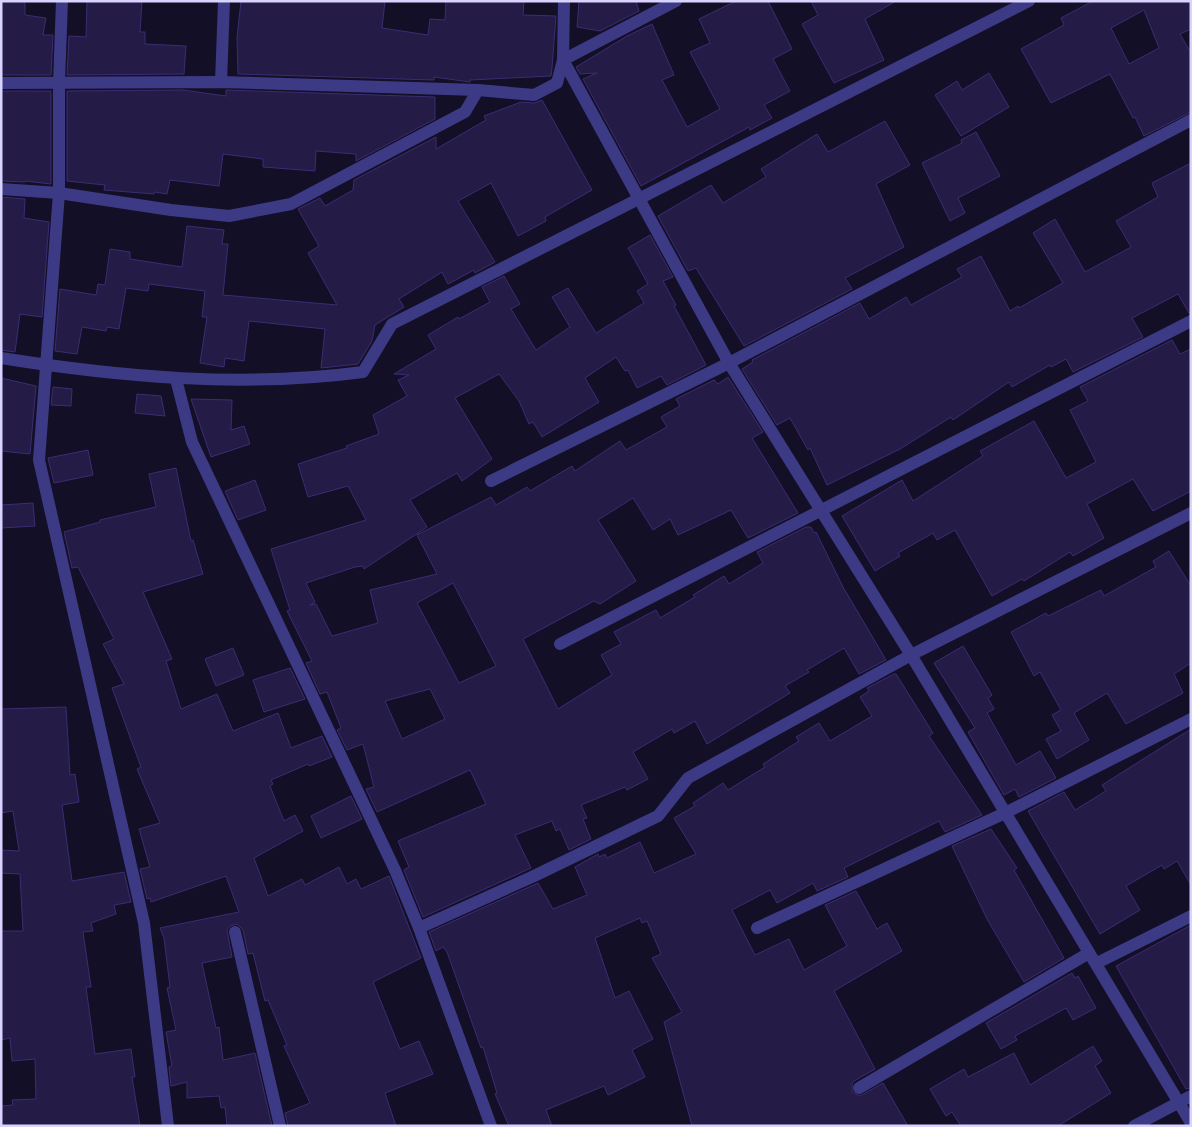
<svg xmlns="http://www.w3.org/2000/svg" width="1192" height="1127" font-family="Karla,sans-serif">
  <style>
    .building { fill: #241b47; stroke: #3b2d73; fill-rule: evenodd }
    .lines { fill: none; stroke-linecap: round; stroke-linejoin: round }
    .minor { stroke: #3d3a85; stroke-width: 12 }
  </style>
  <rect width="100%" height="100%" fill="#130f26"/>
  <g class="building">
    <path d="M1,1H25V15L46,18L43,35H53L51,75H1Z"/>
    <path d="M87,1H142L140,32H145V44L186,46L184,74L67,75L69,36L86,37Z"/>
    <path d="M241,1H385L382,28L428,35L430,19L445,20L446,1H524L523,15L556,16L552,68L551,76L470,80V82L434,77V80L238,74L237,38Z"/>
    <path d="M579,1H636L639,11L600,31L577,27Z"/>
    <path d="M736,1H768L792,49L773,59L790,91L764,105L772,118L750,130L749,127L641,186L583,79L597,73L580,74L576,67L627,36L652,24L674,75L662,80L687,127L720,109L690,52L710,43L699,19Z"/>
    <path d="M811,1H896L865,19L884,60L834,83L802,24L818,15Z"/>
    <path d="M1093,1H1191V29L1180,34L1191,53V112L1144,136L1135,117L1133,118L1110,74L1051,103L1021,49L1064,25L1061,18ZM1144,10L1159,48L1129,64L1111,28Z"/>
    <path d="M989,73L1009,107L961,136L935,95L957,81L962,90Z"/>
    <path d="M183,90L226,96V90L435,97V119L356,161V154L316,151L315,171L263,167V159L223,154L219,186L170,180L167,194L155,192L154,194L104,190L105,185L67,181V91Z"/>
    <path d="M1,91H51V184L25,181V182L1,181Z"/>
    <path d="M542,100L592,190L545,217L546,221L518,236L491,183L458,201L495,262L475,273L474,270L448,284L442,272L399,299L404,307L375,325L372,341L358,364L321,368L325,329L249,321L244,361L225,358L224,367L200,363L207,317H202L205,291L149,284L148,291L126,288L119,329L107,327L106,331L82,327L77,354L55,351L60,289L96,295L98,284L105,285L110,249L130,252V259L182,267L187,226L224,230L222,244H228L223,295L337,305L308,253L319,246L298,209L320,198L325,206L353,190L354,180L436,137V149L486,120L484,116L521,102L534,103Z"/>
    <path d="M885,121L910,165L876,184L904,247L845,278L852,289L744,346L696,268L688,271L658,216L711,185L723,203L766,177L761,169L817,134L828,152Z"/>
    <path d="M976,132L1000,176L958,198L965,213L950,221L922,163L962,143L961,140Z"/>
    <path d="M1191,163V313H1189L1178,294L1132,318L1143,337L1073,372L1066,359L1051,367L1050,365L1012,387L1009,382L953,420L951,417L900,449L827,485L810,448L808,450L790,418L777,425L742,369L753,362L752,360L860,303L869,319L906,297L911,305L962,277L957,269L981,256L1010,311L1018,306L1019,308L1063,283L1033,233L1055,219L1085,272L1131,247L1116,221L1158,197L1152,183Z"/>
    <path d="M1,197L25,199L24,218L49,222L42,317L20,314L15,352L1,350Z"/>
    <path d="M650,235L673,277L663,281L676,305L674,306L706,365L667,385L661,376L637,388L628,370L625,371L616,357L585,378L599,402L542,437L533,422L529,424L519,401L499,374L455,398L492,459L462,481L457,473L410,500L427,527L364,569L363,566L355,567L306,583L315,602L310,605L316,604L332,636L378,623L370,590L437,574L417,535L491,497L496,505L527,487L530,491L572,466L575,471L620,441L626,450L667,427L661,417L680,406L676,399L714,380L718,384L728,377L763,432L752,438L798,513L748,538L731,510L678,535L670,519L653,530L633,498L598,520L636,581L600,604L594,601L523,639L558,709L612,675L601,655L621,644L614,632L656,610L660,618L695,597L693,595L724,576L729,584L763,563L757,552L806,527H811L814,533L816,532L843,587L886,660L859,674L844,648L807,670L809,672L785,686L790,693L707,744L695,721L674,733L672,729L633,752L648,779L627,790L625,787L581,805L587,818L583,819L591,839L569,850L560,829L556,831L552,821L515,835L531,868L423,917L404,870L409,867L398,841L486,804L470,770L377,812L366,789L374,787L363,744L347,750L337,730L341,728L327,692L320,694L306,663L312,661L287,611L290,610L271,549L366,520L348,486L308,497L298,464L347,448L346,446L379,434L373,415L407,396L398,380L409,375L394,374L436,349L428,335L458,317L459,319L490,302L482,287L504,276L520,304L511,309L536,350L570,327L552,297L568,288L596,333L644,303L637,291L648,284L628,248ZM453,583L496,666L459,683L417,603ZM430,689L445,719L402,739L385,701Z"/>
    <path d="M1172,340L1180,354L1191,349V491L1153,511L1133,479L1087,504L1104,538L1073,556L1070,552L1024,581L1022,579L992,596L955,530L937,540L933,533L898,553L900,556L875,571L842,516L902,480L913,501L983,456L980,451L1034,421L1066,478L1096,462L1070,410L1088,401L1080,387Z"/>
    <path d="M1,378L36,386L30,454L1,451Z"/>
    <path d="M53,387L72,389L71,406L51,405Z"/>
    <path d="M137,394L161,396L165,416L135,413Z"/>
    <path d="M191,399L232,400L231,430L244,426L250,444L211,457Z"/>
    <path d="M88,450L93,475L54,483L48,458Z"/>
    <path d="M176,468L191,541L193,540L203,574L143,592L172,659L166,661L181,709L217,694L233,731L278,713L291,748L322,736L332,757L309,766L308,764L271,780L273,784L270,786L284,821L295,815L303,831L254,858L268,896L302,879L305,885L339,867L347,884L356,879L361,889L389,876L421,958L373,982L400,1049L419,1041L433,1074L385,1093L396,1126H288L285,1113L310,1103L284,1046L287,1045L268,1000L265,1001L253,953L248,954L243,930L237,924L230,926L227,930L232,957L202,963L216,1028L219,1027L223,1060L255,1053L272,1126H227L225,1107L221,1108L219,1096L187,1098V1082L171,1086L169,1067L172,1066L166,1032L176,1030L167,988L170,987L164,938L160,928L239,912L226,876L151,902L150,898L147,899L140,869L150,867L139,829L160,823L137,769L141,767L112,688L124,684L103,644L114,639L78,567L72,568L64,532L100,522V520L156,507L149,474Z"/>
    <path d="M255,480L266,510L238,520L225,491Z"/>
    <path d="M33,503L35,526L1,528V505Z"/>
    <path d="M1169,551L1191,586V663L1174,674L1183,693L1126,724L1107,693L1074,713L1089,740L1057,759L1046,739L1061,731L1052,715L1061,710L1040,672L1034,676L1011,632L1046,613L1048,616L1101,590L1104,596L1156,567L1153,561Z"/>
    <path d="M963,646L992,695L988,698L994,709L987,713L1016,765L1040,751L1056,778L1019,797L1015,789L1004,795L968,732L975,728L934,663Z"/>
    <path d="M233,648L244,675L216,686L205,659Z"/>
    <path d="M290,668L305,699L264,712L253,680Z"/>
    <path d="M894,674H896L933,733L929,736L982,815L945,832L939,821L844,868L848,877L817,891L813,883L777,903L770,890L732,910L755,955L789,939L804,970L847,946L825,905L856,891L877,929L887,923L902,951L834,991L875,1069L854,1081L852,1084V1092L860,1096L883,1083L908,1126H692L664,1022L682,1012L652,958L661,954L647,921L642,923L640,918L595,938L615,998L629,991L653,1039L632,1050L645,1077L608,1095L604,1086L546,1110L552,1126H509L495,1094L497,1093L483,1047L481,1048L447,952L443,947L436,951L429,932L538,883L553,909L587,895L575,867L598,854L599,857L605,854L607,858L640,842L654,873L696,854L674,818L695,806L693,803L723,783L728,790L765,767L763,764L799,741L796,737L819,723L830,741L872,716L860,697L869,691L867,688Z"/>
    <path d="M66,707L70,775L75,774L79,802L62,805L72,881L124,872L131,902L114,905L116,914L91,923L93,931L83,932L91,987H86L95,1054L131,1049L135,1077H132L140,1126H1V1106L13,1105L12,1100L36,1099L35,1059L12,1061L10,1038L1,1040V931H23L20,874L1,873V850L19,851L13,811L1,813V709Z"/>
    <path d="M1191,729V885L1177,861L1164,869L1162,865L1126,886L1140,910L1100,934L1028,811L1064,792L1075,810L1106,791L1102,785Z"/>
    <path d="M351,796L362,819L321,838L311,816Z"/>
    <path d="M991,829L1017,868L1014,870L1064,958L1024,982L987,919L952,846Z"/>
    <path d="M1191,925V1088L1186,1089L1116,966Z"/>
    <path d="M1072,973L1075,978L1078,976L1096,1008L1073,1020L1066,1008L1015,1036L1017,1040L1001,1049L986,1023Z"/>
    <path d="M1093,1046L1102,1061L1095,1066L1111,1093L1058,1126H961L952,1112L946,1116L930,1089L964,1069L968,1077L1014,1053L1030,1085Z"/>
  </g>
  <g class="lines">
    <g class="minor">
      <path d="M62,1L59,82V193L39,460L144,923L168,1126"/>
      <path d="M564,1L563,60L729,363L911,655L1191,1123"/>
      <path d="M221,82L224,1"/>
      <path d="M1,83L221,82L478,90L534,95L557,83L563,60L676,1"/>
      <path d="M1,189L59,193L171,210L229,216L291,204L465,112L478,90"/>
      <path d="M1,358C120,377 243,388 363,372L392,324L1029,1"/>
      <path d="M176,379L192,442L395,870L419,928L491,1126"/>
      <path d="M491,481L729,363L1191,120"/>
      <path d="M560,644L1191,321"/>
      <path d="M419,928L534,876L658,816L688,778L911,655L1191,513"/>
      <path d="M757,928L1005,813L1191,719"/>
      <path d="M235,932L280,1126"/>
      <path d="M1097,963L1191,916"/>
      <path d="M859,1088L1089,953"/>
      <path d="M1134,1126L1191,1096"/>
    </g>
  </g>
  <rect width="1192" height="1127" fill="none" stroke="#d9d4ff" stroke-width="5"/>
</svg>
